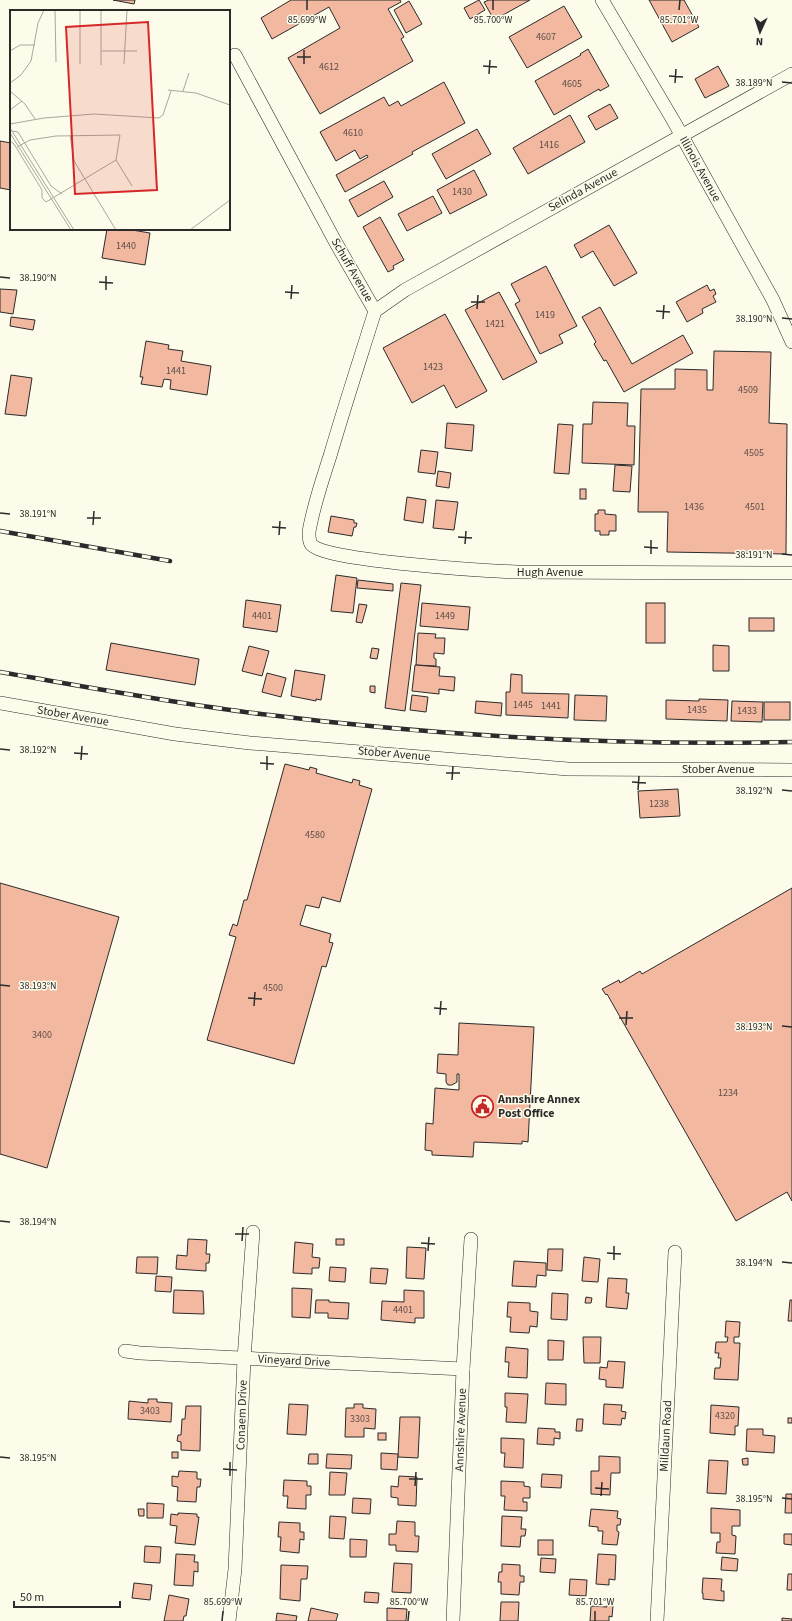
<svg xmlns="http://www.w3.org/2000/svg" width="792" height="1621" font-family="'Source Sans 3',sans-serif">
  <style>
    .building { fill: #f2b8a0; stroke: #2b2b2b }
    .lines { fill: none; stroke-linecap: round; stroke-linejoin: round }
    .minor-casing { stroke: #2b2b2b; stroke-width: 14 }
    .minor { stroke: #fdfbea; stroke-width: 13 }
    .rail-casing { stroke: #2b2b2b; stroke-width: 4.5 }
    .rail { stroke: #fdfbea; stroke-width: 3; stroke-dasharray: 9; stroke-linecap: butt }
    .ticks { fill: none; stroke: #2b2b2b; stroke-width: 1.5 }
    .labels { text-anchor: middle; dominant-baseline: central; stroke-width: 3; stroke-linejoin: round; paint-order: stroke }
    .number-label { font-size: 10px; fill: #5d4e48 }
    .street-label { font-size: 12px; fill: #2b2b2b; stroke: #fdfbea }
    .poi-label { font-size: 12px; font-weight: bold; fill: #2b2b2b; stroke: #fdfbea; text-anchor: start }
    .inset-road { fill: none; stroke: #a9a89e; stroke-width: 1 }
    .view { fill: #d62828; fill-opacity: 0.15; stroke: #d62828; stroke-width: 2 }
    .inset-edge { fill: none; stroke: #2b2b2b; stroke-width: 2 }
    .ticks-label { font-size: 10px; text-anchor: middle; fill: #2b2b2b; stroke: #fdfbea; stroke-width: 3; stroke-linejoin: round; paint-order: stroke }
  </style>
  <rect width="100%" height="100%" fill="#fdfbea"/>
  <g class="building">
    <path d="M113,0H135L134,4Z"/>
    <path d="M291,0H400L401,2L388,9L404,37L401,39L413,61L320,114L288,58L340,28L329,7L272,39L261,18Z"/>
    <path d="M479,0L485,10L470,19L464,8Z"/>
    <path d="M489,0H530L494,20L484,2Z"/>
    <path d="M649,0H684L699,27L672,42Z"/>
    <path d="M409,1L422,24L406,33L394,10Z"/>
    <path d="M564,6L582,37L527,68L509,37Z"/>
    <path d="M588,49L609,86L600,91L599,89L554,115L535,81L581,55L580,54Z"/>
    <path d="M718,66L729,86L705,98L695,79Z"/>
    <path d="M444,82L465,123L412,152L413,154L345,192L336,175L368,157L367,155L360,159L355,150L336,161L320,132L384,97L389,106L398,101L401,106Z"/>
    <path d="M610,104L618,118L596,130L588,116Z"/>
    <path d="M570,115L585,142L528,174L513,148Z"/>
    <path d="M477,129L491,154L446,179L432,154Z"/>
    <path d="M0,141L11,143V190L0,188Z"/>
    <path d="M474,170L487,195L450,214L437,190Z"/>
    <path d="M384,181L393,197L358,217L349,200Z"/>
    <path d="M433,196L442,213L407,231L398,214Z"/>
    <path d="M380,217L404,260L393,266L394,269L388,272L363,227Z"/>
    <path d="M609,225L637,273L614,286L593,251L581,258L574,245Z"/>
    <path d="M107,229H126L150,233L145,265L102,258Z"/>
    <path d="M546,266L577,326L559,335L563,343L540,354L515,304L520,301L511,284Z"/>
    <path d="M707,285L710,291L714,289L716,294L713,296L716,302L702,309L703,313L687,322L676,302Z"/>
    <path d="M0,289L17,290L13,314L0,312Z"/>
    <path d="M499,292L537,362L503,380L465,310Z"/>
    <path d="M600,307L632,364L683,335L693,353L624,392L606,360L604,361L594,344L596,342L582,317Z"/>
    <path d="M445,314L487,391L456,408L444,385L412,403L383,348Z"/>
    <path d="M11,317L35,320L33,330L10,326Z"/>
    <path d="M146,341L169,345L168,349L183,351L181,361L211,366L207,395L170,389L171,380L164,379L162,387L141,384L143,377H140Z"/>
    <path d="M714,351L771,352L769,423L787,424L786,554L667,552L668,512H638L641,389H675V369L707,370V390H713Z"/>
    <path d="M11,375L32,378L26,416L5,414Z"/>
    <path d="M593,402L628,403L627,426H635L634,465L582,463L583,424H592Z"/>
    <path d="M447,423L474,425L472,451L445,448Z"/>
    <path d="M558,424L573,425L569,474L554,473Z"/>
    <path d="M421,450L438,452L435,474L418,472Z"/>
    <path d="M615,465L632,466L630,492L613,491Z"/>
    <path d="M438,471L451,473L449,488L436,486Z"/>
    <rect x="580" y="489" width="6" height="10"/>
    <path d="M407,497L426,500L423,523L404,520Z"/>
    <path d="M436,500L458,502L454,530L433,528Z"/>
    <path d="M598,510H605V514L616,515V531H609V535H600V531H595V514H598Z"/>
    <path d="M331,516L354,520V523H357L356,527H354L352,536L328,532Z"/>
    <path d="M336,575L357,578L353,613L331,611Z"/>
    <path d="M358,580L393,584V591L357,588Z"/>
    <path d="M401,583L421,585L405,711L385,708Z"/>
    <path d="M246,600L281,605L277,632L243,627Z"/>
    <path d="M422,603L470,607L468,630L420,626Z"/>
    <rect x="646" y="603" width="19" height="40"/>
    <path d="M359,604L367,605L362,623L356,622Z"/>
    <rect x="749" y="618" width="25" height="13"/>
    <path d="M418,633L436,634L435,638H445L444,654L434,653V658L436,659V666L416,665Z"/>
    <path d="M111,643L199,659L195,685L106,670Z"/>
    <path d="M713,645L729,646V671H713Z"/>
    <path d="M249,646L269,651L262,676L242,671Z"/>
    <path d="M372,648L379,649L377,659L370,658Z"/>
    <path d="M415,665L440,667L439,676L455,677L454,691L439,689V694L412,691Z"/>
    <path d="M295,670L325,675L321,700L316,699V701L291,696Z"/>
    <path d="M267,673L286,678L281,697L262,692Z"/>
    <path d="M511,674L522,675V693L569,694L568,718L506,715V692H510Z"/>
    <path d="M370,686H375V693L370,692Z"/>
    <path d="M412,695L428,697L426,712L410,710Z"/>
    <path d="M575,695L607,696L606,721L574,720Z"/>
    <path d="M699,699L728,700L727,721L666,719V700L699,701Z"/>
    <path d="M476,701L502,703L501,716L475,713Z"/>
    <path d="M732,701L763,702L762,722L731,721Z"/>
    <rect x="764" y="702" width="26" height="18"/>
    <path d="M285,764L309,770L310,767L317,769L316,773L352,783L353,779L360,781L359,785L372,789L340,902L322,897L319,908L306,905L300,925L331,934L329,942L333,943L326,967L322,966L294,1064L207,1040L236,937L229,935L233,924L237,926L244,900H247Z"/>
    <path d="M678,789L680,816L640,818L638,791Z"/>
    <path d="M0,883L119,917L47,1168L0,1154Z"/>
    <path d="M792,888V1201L787,1192L736,1221L607,994L606,995L602,989L619,980L620,983L640,971L642,974Z"/>
    <path d="M459,1023L534,1027L528,1142L522,1141V1144L474,1142L473,1157L432,1155V1151L425,1150L426,1123L433,1124L435,1088L459,1090V1074H457V1082L452,1085H448L446,1082V1074L437,1073L438,1054L458,1055Z"/>
    <path d="M188,1239L207,1240L206,1254H210L209,1263H206V1271L176,1269L177,1255L187,1256Z"/>
    <rect x="336" y="1239" width="8" height="6"/>
    <path d="M295,1242L313,1244L312,1257L320,1258L319,1268H312V1274L293,1273Z"/>
    <path d="M407,1247L426,1248L424,1279L406,1278Z"/>
    <path d="M548,1249H563L562,1271L547,1270Z"/>
    <path d="M137,1257H158L157,1274L136,1273Z"/>
    <path d="M584,1257L600,1259L598,1282L582,1281Z"/>
    <path d="M514,1261L546,1263V1276L537,1275L536,1287L512,1286Z"/>
    <path d="M330,1267L346,1268L345,1282L329,1281Z"/>
    <path d="M371,1268L388,1269L386,1284L370,1283Z"/>
    <path d="M156,1276L172,1277L171,1292L155,1291Z"/>
    <path d="M608,1278L627,1279L626,1293H629L627,1309L606,1307Z"/>
    <path d="M292,1288L312,1289L310,1318L292,1317Z"/>
    <path d="M174,1290L203,1291L204,1314L173,1313Z"/>
    <path d="M404,1290L424,1291V1318H415V1323L381,1320L382,1301L404,1302Z"/>
    <path d="M552,1293L568,1294L567,1320L551,1319Z"/>
    <path d="M586,1297L592,1298L591,1303H585Z"/>
    <path d="M316,1300H329V1302L349,1303L348,1319L328,1318V1313H315Z"/>
    <path d="M790,1300H792V1321H788Z"/>
    <path d="M508,1302L530,1303V1311L538,1312L537,1327L530,1326L529,1333L510,1332L511,1317H507Z"/>
    <path d="M726,1321L740,1322L739,1337H734V1343H740L738,1380L714,1379L715,1368H720L721,1358H718L719,1353H715L716,1342H727L728,1337H725Z"/>
    <path d="M583,1337H601L600,1363H584Z"/>
    <path d="M548,1340L564,1341L563,1360H548Z"/>
    <path d="M506,1347L528,1349L527,1378L508,1377L509,1362H505Z"/>
    <path d="M608,1361L625,1362L623,1388L606,1387V1380L599,1379L600,1367L607,1368Z"/>
    <path d="M546,1383L566,1384V1405L545,1404Z"/>
    <path d="M505,1393L528,1394L526,1423L506,1422L507,1407H505Z"/>
    <path d="M148,1399H157V1402L172,1403L171,1422L128,1419L129,1401L148,1403Z"/>
    <path d="M289,1404L308,1405L306,1435L287,1434Z"/>
    <path d="M354,1404H363V1408L376,1409L375,1429L364,1428V1437H345L346,1408H354Z"/>
    <path d="M604,1404L622,1405L621,1411L626,1412L625,1419L622,1418L621,1425L603,1424Z"/>
    <path d="M711,1405L739,1407L738,1426H735V1435L710,1433Z"/>
    <path d="M186,1406H201L200,1451L181,1450V1442L177,1441L178,1435H181L182,1419H185Z"/>
    <path d="M400,1417H420L418,1458L398,1457Z"/>
    <rect x="788" y="1418" width="4" height="5"/>
    <path d="M577,1419H583L582,1431H576Z"/>
    <path d="M538,1428L555,1429V1432H560V1439L554,1438V1445L537,1444Z"/>
    <path d="M747,1429H763V1435L775,1436L774,1453L746,1451Z"/>
    <rect x="378" y="1433" width="8" height="7"/>
    <path d="M501,1438L524,1439L523,1468L504,1467L505,1453H501Z"/>
    <rect x="172" y="1452" width="6" height="6"/>
    <path d="M381,1453L398,1454L397,1470L381,1469Z"/>
    <path d="M309,1454H318V1464H308Z"/>
    <path d="M327,1454L352,1455L351,1469L326,1468Z"/>
    <path d="M599,1456L620,1457V1473H611L610,1495L591,1494V1471H599Z"/>
    <path d="M748,1458V1465H743L742,1459Z"/>
    <path d="M709,1460L728,1461L726,1494L707,1493Z"/>
    <path d="M179,1471L197,1472V1479H201L200,1487H197L196,1502L177,1501L178,1487L172,1486V1476L178,1477Z"/>
    <path d="M330,1472L347,1473L345,1495H329Z"/>
    <path d="M542,1474L562,1475L561,1488L541,1487Z"/>
    <path d="M399,1476L417,1477L416,1506L398,1505V1498L391,1497V1486L398,1487Z"/>
    <path d="M284,1480L307,1481V1486H311V1495H306V1509L287,1508L288,1496H283Z"/>
    <path d="M501,1481L524,1482V1486L530,1487V1498H523V1502H527V1511L504,1510L505,1496H501Z"/>
    <path d="M786,1494H792V1513H785Z"/>
    <path d="M353,1498L371,1499L370,1514L352,1513Z"/>
    <path d="M147,1503L164,1504L163,1518H147Z"/>
    <path d="M711,1508L740,1510V1526H732V1535L736,1536L735,1554L716,1553L717,1542H720V1533H711Z"/>
    <path d="M138,1509H144V1516H139Z"/>
    <path d="M591,1509L618,1511L617,1518L621,1519L620,1525H617V1531L619,1532L617,1545L602,1544L603,1531H598V1527L589,1526Z"/>
    <path d="M178,1513L197,1514V1517H199L195,1545L175,1543L177,1526L170,1525L171,1514L178,1515Z"/>
    <path d="M330,1516L346,1517L344,1539L329,1538Z"/>
    <path d="M502,1516L522,1517L521,1529H526L525,1536H521L520,1547L501,1546Z"/>
    <path d="M397,1521L415,1522V1536H419L418,1552L396,1551V1545H389V1534H396Z"/>
    <path d="M279,1522L300,1523V1532H304V1540L300,1539L299,1553L280,1551L281,1537H278Z"/>
    <path d="M784,1534H792V1545L784,1544Z"/>
    <path d="M350,1539L367,1540L366,1557H350Z"/>
    <rect x="538" y="1540" width="15" height="15"/>
    <path d="M145,1546L161,1547L160,1563L144,1562Z"/>
    <path d="M176,1554L195,1555L194,1562H198V1572L194,1571L193,1586L174,1585Z"/>
    <path d="M598,1554L616,1555L615,1580L609,1579V1585L596,1584Z"/>
    <path d="M722,1557L738,1559L737,1571L721,1570Z"/>
    <path d="M541,1558L556,1559L555,1573L540,1572Z"/>
    <path d="M394,1563L412,1564L411,1593L392,1592Z"/>
    <path d="M502,1564L520,1565V1576H524V1582H520L519,1595L501,1594V1582H498L499,1572H502Z"/>
    <path d="M281,1565L308,1566L307,1579H301L300,1601L280,1599Z"/>
    <path d="M788,1574H792V1590H787Z"/>
    <path d="M703,1578L722,1579L721,1591H724V1601L703,1599V1593H702Z"/>
    <path d="M570,1579L587,1580L586,1596L569,1595Z"/>
    <path d="M134,1583L152,1585L150,1600L132,1598Z"/>
    <path d="M365,1592L379,1593L378,1603L364,1602Z"/>
    <path d="M169,1595L189,1599L186,1616H184L183,1621H164Z"/>
    <path d="M501,1602H519L518,1621H500Z"/>
    <path d="M607,1605L613,1606L612,1617L609,1616V1621H590L591,1606L607,1607Z"/>
    <path d="M311,1608L338,1614L336,1621H308Z"/>
    <path d="M387,1608L407,1609L406,1621H387Z"/>
    <path d="M277,1613L297,1616L296,1621H276Z"/>
    <path d="M782,1618L792,1619V1621H782Z"/>
  </g>
  <g class="lines">
    <defs>
      <g id="minor">
        <path d="M602,0L673,120L773,300L792,342"/>
        <path d="M235,55L336,243L375,311C360,359 344,408 330,456C322,481 313,507 309,532C309,536 309,541 311,544C319,561 491,571 517,572L792,573"/>
        <path d="M375,311L405,290L792,74"/>
        <path d="M0,703L175,734L250,743L568,769L792,770"/>
        <path d="M125,1351L140,1353L463,1369"/>
        <path d="M229,1621L235,1569L244,1359L253,1232"/>
        <path d="M453,1621L463,1369L471,1239"/>
        <path d="M657,1621L675,1252"/>
      </g>
    </defs>
    <use href="#minor" class="minor-casing"/>
    <use href="#minor" class="minor"/>
    <defs>
      <g id="rail">
        <path d="M0,531L170,561"/>
        <path d="M0,672C87,687 173,703 261,714C437,736 615,746 792,742"/>
      </g>
    </defs>
    <use href="#rail" class="rail-casing"/>
    <use href="#rail" class="rail"/>
  </g>
  <path class="ticks" d="M307,10V0M493,10V0M679,10L680,0M297,57H311M304,64V50M483,66L497,67M489,74L490,60M669,76L683,77M782,82L792,83M675,83L676,69M0,277L10,278M99,282L113,283M106,290V276M285,292L299,293M291,299L292,285M471,302H485M477,309L478,295M656,311L670,312M782,318L792,319M663,319L664,305M0,513L10,514M87,518H101M93,525L94,511M272,527L286,528M279,535L280,521M458,537L472,538M465,544L466,531M644,547L658,548M651,554V540M782,554L792,555M0,749L10,750M74,753L88,754M81,760L82,746M260,763L274,764M267,770V756M446,773H460M452,780L453,766M632,782L646,783M638,790L639,776M782,790L792,791M0,985L10,986M248,998L262,999M254,1006L255,992M434,1008L447,1009M440,1015L441,1001M619,1018H633M626,1025L627,1011M782,1026L792,1027M0,1221L10,1222M235,1234H249M242,1241L243,1227M421,1243L435,1244M428,1251L429,1237M607,1253L621,1254M614,1260V1246M782,1262L792,1263M0,1457L10,1458M223,1469L237,1470M230,1476V1462M409,1479H423M415,1486L416,1472M595,1488L609,1489M601,1496L602,1482M782,1498L792,1499M222,1621L223,1611M408,1621L409,1611M595,1621V1611"/>
  <defs>
    <symbol id="civic-ring" viewBox="-11 -11 22 22"><circle r="9.5" fill="#fdfbea" stroke="#c62828" stroke-width="1.5"/><path d="M-.6-6.5H3V-4.5H.6V-3L4-1V1h2V6H-6V1h2V-1L-.6-3ZM-1.2 2.5V6h2.4V2.5Z" fill="#c62828"/></symbol>
  </defs>
  <g fill-rule="evenodd">
    <use href="#civic-ring" x="470" y="1094" width="25" height="25"/>
  </g>
  <g class="labels">
    <g class="number-label">
      <text x="546" y="37">4607</text>
      <text x="329" y="67">4612</text>
      <text x="572" y="84">4605</text>
      <text x="353" y="133">4610</text>
      <text x="549" y="145">1416</text>
      <text x="462" y="192">1430</text>
      <text x="126" y="246">1440</text>
      <text x="545" y="315">1419</text>
      <text x="495" y="324">1421</text>
      <text x="433" y="367">1423</text>
      <text x="176" y="371">1441</text>
      <text x="748" y="390">4509</text>
      <text x="754" y="453">4505</text>
      <text x="694" y="507">1436</text>
      <text x="755" y="507">4501</text>
      <text x="262" y="616">4401</text>
      <text x="445" y="616">1449</text>
      <text x="523" y="705">1445</text>
      <text x="551" y="706">1441</text>
      <text x="697" y="710">1435</text>
      <text x="747" y="711">1433</text>
      <text x="659" y="804">1238</text>
      <text x="315" y="835">4580</text>
      <text x="273" y="988">4500</text>
      <text x="42" y="1035">3400</text>
      <text x="728" y="1093">1234</text>
      <text x="403" y="1310">4401</text>
      <text x="150" y="1411">3403</text>
      <text x="725" y="1416">4320</text>
      <text x="360" y="1419">3303</text>
    </g>
    <g class="street-label">
      <text transform="translate(700 169) rotate(61)">Illinois Avenue</text>
      <text transform="translate(583 190) rotate(-29)">Selinda Avenue</text>
      <text transform="translate(352 270) rotate(60)">Schuff Avenue</text>
      <text x="550" y="572">Hugh Avenue</text>
      <text transform="translate(73 716) rotate(10)">Stober Avenue</text>
      <text transform="translate(394 754) rotate(5)">Stober Avenue</text>
      <text x="718" y="769">Stober Avenue</text>
      <text transform="translate(294 1361) rotate(3)">Vineyard Drive</text>
      <text transform="translate(242 1415) rotate(-88)">Conaem Drive</text>
      <text transform="translate(461 1430) rotate(-88)">Annshire Avenue</text>
      <text transform="translate(666 1436) rotate(-87)">Milldaun Road</text>
    </g>
    <g class="poi-label">
      <text x="498" y="1099">Annshire Annex<tspan x="498" dy="14">Post Office</tspan></text>
    </g>
  </g>
  <g transform="translate(10 10)">
    <rect width="220" height="220" fill="#fdfbea"/>
    <path class="inset-road" d="M45,0L46,52M70,0V54M91,0V55M0,41L10,35H25M92,41H127M114,54L117,0M0,73L11,65L21,51L28,13L34,0M158,80L186,83L220,95M0,81L15,94L25,109M173,81L179,63M0,100L12,91M0,114L34,108L84,104L149,108L153,105L161,81M0,118L64,220M2,121L8,122L41,176L52,184M0,123L61,220M60,125L64,151L106,220M0,131L4,134L32,180V188L36,192L106,150M7,137L20,130L46,126L110,125L106,150L122,176M180,220L220,190"/>
    <path class="view" d="M138,12L147,180L65,184L56,17Z"/>
    <rect width="220" height="220" class="inset-edge"/>
  </g>
  <g class="ticks-label">
    <text x="307" y="23">85.699°W</text>
    <text x="493" y="23">85.700°W</text>
    <text x="679" y="23">85.701°W</text>
    <text x="754" y="86">38.189°N</text>
    <text x="38" y="281">38.190°N</text>
    <text x="754" y="322">38.190°N</text>
    <text x="38" y="517">38.191°N</text>
    <text x="754" y="558">38.191°N</text>
    <text x="38" y="753">38.192°N</text>
    <text x="754" y="794">38.192°N</text>
    <text x="38" y="989">38.193°N</text>
    <text x="754" y="1030">38.193°N</text>
    <text x="38" y="1225">38.194°N</text>
    <text x="754" y="1266">38.194°N</text>
    <text x="38" y="1461">38.195°N</text>
    <text x="754" y="1502">38.195°N</text>
    <text x="223" y="1605">85.699°W</text>
    <text x="409" y="1605">85.700°W</text>
    <text x="595" y="1605">85.701°W</text>
  </g>
  <g transform="translate(760 32) rotate(183)" stroke="#fdfbea" stroke-width="3" paint-order="stroke">
  <path d="M0-3L7 15L0 10L-7 15Z" fill="#2b2b2b"/>
  <text y="-6" font-size="11" font-weight="bold" text-anchor="middle" fill="#2b2b2b">N</text>
  </g>
  <path d="M14 1601v6h106v-6" fill="none" stroke="#2b2b2b" stroke-width="2"/>
  <text x="20" y="1601" font-size="12" fill="#2b2b2b" stroke="#fdfbea" stroke-width="3" paint-order="stroke">50 m</text>
</svg>
